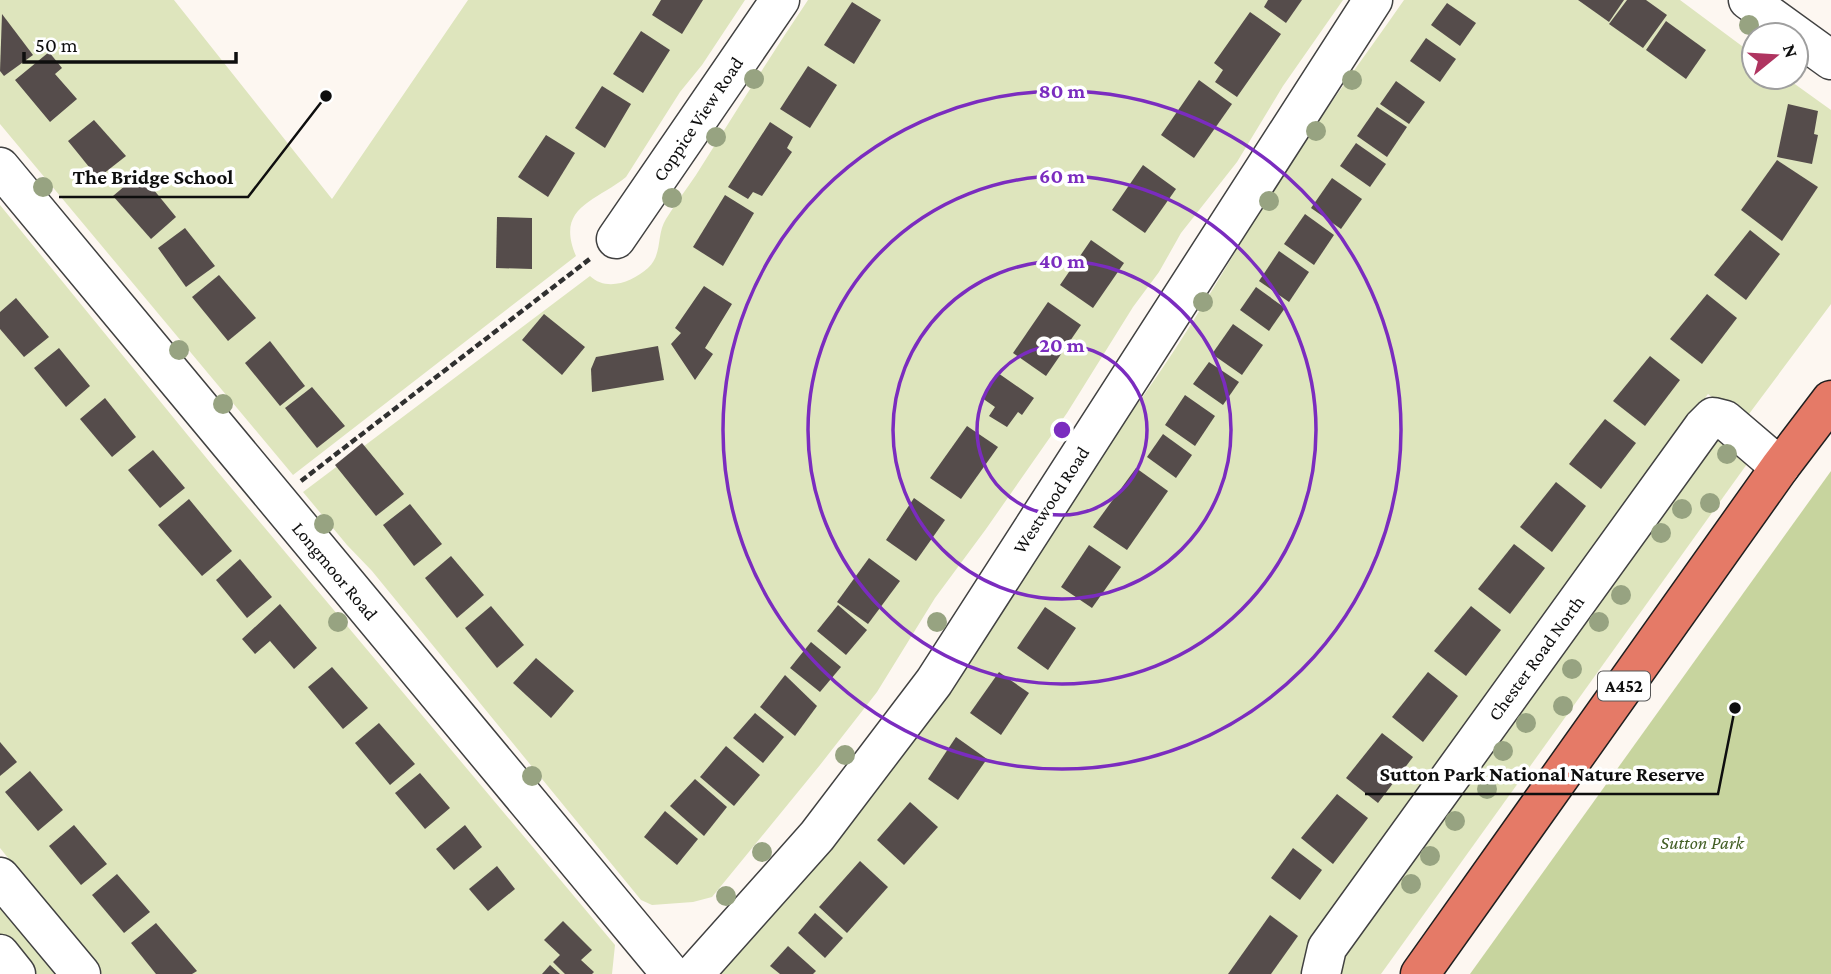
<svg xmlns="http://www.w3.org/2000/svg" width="1831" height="974" font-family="'Crimson Pro',serif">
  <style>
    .green { fill: #dee5bd }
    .forest { fill: #c7d49e }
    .building { fill: #554c4b }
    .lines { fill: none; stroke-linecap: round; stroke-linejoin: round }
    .minor-casing { stroke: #414141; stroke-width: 41 }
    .highway-casing { stroke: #1f1f1f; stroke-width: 41 }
    .path { stroke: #303030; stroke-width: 4.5; stroke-dasharray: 7 3.5; stroke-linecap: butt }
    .minor { stroke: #fff; stroke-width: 38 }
    .highway { stroke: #e57a67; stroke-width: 38 }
    .tree { fill: #97a381 }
    .ring { fill: none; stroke: #7b2cbf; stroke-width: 3.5 }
    .labels { text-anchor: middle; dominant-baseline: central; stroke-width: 7; stroke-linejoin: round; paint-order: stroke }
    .shield { fill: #fff; stroke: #565656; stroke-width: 2 }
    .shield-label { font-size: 18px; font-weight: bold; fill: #0e0e0e }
    .street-label { font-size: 19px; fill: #0e0e0e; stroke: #fff }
    .park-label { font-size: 19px; font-style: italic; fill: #435f25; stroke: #fff }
    .centre { fill: #7b2cbf; stroke: #fff; stroke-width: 3.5 }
    .ring-label { font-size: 21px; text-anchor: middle; font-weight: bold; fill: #7b2cbf; stroke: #fff; stroke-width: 7; stroke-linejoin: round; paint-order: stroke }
    .leader { fill: none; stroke: #0e0e0e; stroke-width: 2.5 }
    .callout-dot { fill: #0e0e0e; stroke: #fff; stroke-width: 2.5 }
    .callout-label { font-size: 21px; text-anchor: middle; font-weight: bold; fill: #0e0e0e; stroke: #fff; stroke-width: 7; stroke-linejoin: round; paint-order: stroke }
  </style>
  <rect width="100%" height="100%" fill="#fdf7f1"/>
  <g class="green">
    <path d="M0,0H174L332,199L468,0H745L702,65L680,92L626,177C595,202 555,207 576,256L293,475L0,124Z"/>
    <path d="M808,0H1343L1283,86L1237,162L1181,233L1159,272L1133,307L1067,413L986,529L935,598L877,692L820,765L712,897L693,902L652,905L641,900L372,571L347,545L303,492L590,276C607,292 632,282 648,268C663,254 656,235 666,219C675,204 686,190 696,175C733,116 769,58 808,0Z"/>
    <path d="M1404,0H1680L1754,55V77H1785L1831,110V304L1743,422L1708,394L1523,642L1307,974H718L1108,442C1172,364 1220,275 1274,188C1314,124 1361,62 1404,0Z"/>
    <path d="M0,205L217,471L615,945L612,974H102L0,848Z"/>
    <path d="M1718,434L1749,456L1747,464L1381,974H1332V962Z"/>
    <path d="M0,897L64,974H32L0,935Z"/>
  </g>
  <path class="forest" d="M1831,471V974H1470Z"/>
  <g class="building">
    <path d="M661,0H703L682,34L652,15Z"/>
    <path d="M1268,0H1302L1286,23L1264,7Z"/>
    <path d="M1578,0H1624L1609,22Z"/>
    <path d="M1627,0H1646L1667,15L1643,48L1609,24Z"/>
    <path d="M852,2L881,20L854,64L824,45Z"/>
    <path d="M1447,3L1476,23L1460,46L1431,25Z"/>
    <path d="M1250,12L1281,34L1237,97L1215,82L1223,70L1214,63Z"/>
    <path d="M2,14L33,55L4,76L0,71Z"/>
    <path d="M1666,21L1706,50L1686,79L1646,50Z"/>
    <path d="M641,31L670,50L643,93L613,74Z"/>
    <path d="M1426,38L1456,59L1440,82L1410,61Z"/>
    <path d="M49,52L62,68L55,74L77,99L50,122L15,80Z"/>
    <path d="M808,66L837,85L810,128L780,109Z"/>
    <path d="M1199,80L1232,104L1194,158L1161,135Z"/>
    <path d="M1396,81L1425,102L1409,124L1380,104Z"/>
    <path d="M602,86L631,104L605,148L575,128Z"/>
    <path d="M1788,104L1818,111L1814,134L1818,135L1812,164L1777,157Z"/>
    <path d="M1377,107L1407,127L1387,157L1357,136Z"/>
    <path d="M94,120L126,156L98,178L68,141Z"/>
    <path d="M770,122L793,137L787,148L792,152L762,196L753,192L748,199L728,187Z"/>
    <path d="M546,135L575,153L548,197L518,177Z"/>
    <path d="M1356,143L1386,164L1370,187L1340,166Z"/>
    <path d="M1777,160L1818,187L1782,241L1741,210Z"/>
    <path d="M1143,165L1176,189L1145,233L1112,210Z"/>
    <path d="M140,173L176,217L151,239L113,196Z"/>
    <path d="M1332,178L1362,199L1341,229L1311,208Z"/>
    <path d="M725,195L754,213L723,266L693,247Z"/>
    <path d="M1305,214L1334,235L1314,265L1284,244Z"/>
    <path d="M497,217L532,218V269L496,268Z"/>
    <path d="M185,228L215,266L186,287L158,248Z"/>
    <path d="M1750,230L1780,254L1746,300L1714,275Z"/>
    <path d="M1091,240L1124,263L1093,308L1060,285Z"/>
    <path d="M1279,251L1309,272L1289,302L1259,281Z"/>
    <path d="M219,275L256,318L228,341L192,297Z"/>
    <path d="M704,286L732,304L705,348L713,354L695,380L671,344L681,333L675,328Z"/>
    <path d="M1256,287L1285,308L1269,331L1240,310Z"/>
    <path d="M1707,294L1737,318L1702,364L1670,339Z"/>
    <path d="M16,298L49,337L24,357L0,329V312Z"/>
    <path d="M1048,302L1081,325L1046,376L1013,353Z"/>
    <path d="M544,314L585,347L562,375L522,340Z"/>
    <path d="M1233,324L1263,345L1242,375L1212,354Z"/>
    <path d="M270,341L305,386L280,406L245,363Z"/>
    <path d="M658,346L664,380L592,392L591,369L596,357Z"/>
    <path d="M59,348L90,386L66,407L34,368Z"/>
    <path d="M1650,356L1680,380L1645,426L1613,401Z"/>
    <path d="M1209,362L1239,382L1223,405L1193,384Z"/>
    <path d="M998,373L1034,398L1022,415L1018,412L1007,427L989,416L995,407L982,398Z"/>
    <path d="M312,387L345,426L317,448L285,408Z"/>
    <path d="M1185,395L1215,416L1195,446L1165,425Z"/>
    <path d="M105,398L136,437L112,457L80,419Z"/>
    <path d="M1605,419L1636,443L1601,489L1569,464Z"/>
    <path d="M967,426L998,447L961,499L930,478Z"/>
    <path d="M1163,434L1192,455L1176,478L1147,457Z"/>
    <path d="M362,443L404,494L376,516L335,465Z"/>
    <path d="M153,450L185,488L160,508L128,470Z"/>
    <path d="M1136,468L1168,491L1127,550L1093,527Z"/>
    <path d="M1556,482L1586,506L1552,552L1520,527Z"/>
    <path d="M914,498L945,520L916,561L886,540Z"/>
    <path d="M189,499L232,551L202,576L158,525Z"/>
    <path d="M410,504L442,544L414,566L383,525Z"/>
    <path d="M1514,544L1545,568L1510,614L1478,589Z"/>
    <path d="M1089,545L1121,567L1092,608L1061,587Z"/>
    <path d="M451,556L484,595L457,618L425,578Z"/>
    <path d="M869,558L900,581L868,624L837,602Z"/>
    <path d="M240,559L272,597L247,618L216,580Z"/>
    <path d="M280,604L317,648L294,669L270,641L255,654L242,639Z"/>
    <path d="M838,605L867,630L846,655L817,631Z"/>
    <path d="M491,606L524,645L497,668L465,628Z"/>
    <path d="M1471,606L1501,630L1466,676L1434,651Z"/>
    <path d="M1045,607L1076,628L1048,670L1017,648Z"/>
    <path d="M811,642L841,667L820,692L790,668Z"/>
    <path d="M536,658L574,691L551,718L513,683Z"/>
    <path d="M332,667L368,708L343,729L308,687Z"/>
    <path d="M999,672L1029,693L1001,735L970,713Z"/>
    <path d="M1428,672L1458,696L1423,742L1392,717Z"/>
    <path d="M785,675L817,706L795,736L760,707Z"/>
    <path d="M755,713L784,737L763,763L733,738Z"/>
    <path d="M379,723L415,764L390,785L355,743Z"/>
    <path d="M1382,733L1413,757L1378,803L1346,778Z"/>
    <path d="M956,737L987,759L958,800L928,779Z"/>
    <path d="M0,742L17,762L0,776Z"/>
    <path d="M726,746L760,775L734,806L700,777Z"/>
    <path d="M30,771L63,810L38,831L5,792Z"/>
    <path d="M420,773L450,808L425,829L395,793Z"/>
    <path d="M695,779L727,807L704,836L670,806Z"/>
    <path d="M1337,794L1368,818L1333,864L1301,838Z"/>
    <path d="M910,802L938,827L904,865L877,840Z"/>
    <path d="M665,811L698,839L677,865L644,837Z"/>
    <path d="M74,825L107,864L81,885L49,846Z"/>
    <path d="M465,825L482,847L454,870L436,849Z"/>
    <path d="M1293,848L1322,870L1300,900L1271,878Z"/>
    <path d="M860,861L888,887L847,933L819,907Z"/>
    <path d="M497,866L515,889L488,911L469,889Z"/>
    <path d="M117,874L150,912L124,933L92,895Z"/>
    <path d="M815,913L843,938L825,958L798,933Z"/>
    <path d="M1270,915L1298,936L1271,974H1228Z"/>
    <path d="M563,921L592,950L581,960L594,972L592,974H565L553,962L560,955L544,940Z"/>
    <path d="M156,923L197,971L192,974H156L131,943Z"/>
    <path d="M788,946L816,971L813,974H780L770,966Z"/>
    <path d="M550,965L560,974H542Z"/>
  </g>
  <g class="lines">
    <defs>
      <g id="minor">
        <path d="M1748,0L1831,60"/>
        <path d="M0,167L671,974"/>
        <path d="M616,239L780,0"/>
        <path d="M0,877L81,974"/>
        <path d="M0,954L16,974"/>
        <path d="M694,974L817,836L934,682L1373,0"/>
        <path d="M1321,974L1327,948L1703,427L1713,417L1725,420L1780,467"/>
      </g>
      <path id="highway" d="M1420,974L1780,467L1831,400"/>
    </defs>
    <use href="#minor" class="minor-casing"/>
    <use href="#highway" class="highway-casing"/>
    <path class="path" d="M301,481L591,258"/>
    <use href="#minor" class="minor"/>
    <use href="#highway" class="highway"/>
  </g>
  <g class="tree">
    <circle cx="1749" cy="25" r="10"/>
    <circle cx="754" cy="79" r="10"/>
    <circle cx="1352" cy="80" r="10"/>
    <circle cx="1316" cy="131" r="10"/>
    <circle cx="716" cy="137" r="10"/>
    <circle cx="43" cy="187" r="10"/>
    <circle cx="672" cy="198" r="10"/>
    <circle cx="1269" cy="201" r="10"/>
    <circle cx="1203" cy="302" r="10"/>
    <circle cx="179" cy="350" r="10"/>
    <circle cx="223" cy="404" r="10"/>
    <circle cx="1727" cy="454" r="10"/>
    <circle cx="1710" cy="503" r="10"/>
    <circle cx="1682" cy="509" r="10"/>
    <circle cx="324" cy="524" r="10"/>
    <circle cx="1661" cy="533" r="10"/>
    <circle cx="1621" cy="595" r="10"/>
    <circle cx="338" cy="622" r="10"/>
    <circle cx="937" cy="622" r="10"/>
    <circle cx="1599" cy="622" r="10"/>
    <circle cx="1572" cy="669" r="10"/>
    <circle cx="1563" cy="706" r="10"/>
    <circle cx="1526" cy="723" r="10"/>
    <circle cx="1503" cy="751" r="10"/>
    <circle cx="845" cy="755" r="10"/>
    <circle cx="532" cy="776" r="10"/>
    <circle cx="1487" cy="789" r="10"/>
    <circle cx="1455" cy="821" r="10"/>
    <circle cx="762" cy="852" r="10"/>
    <circle cx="1430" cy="856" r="10"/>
    <circle cx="1411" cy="884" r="10"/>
    <circle cx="726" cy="896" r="10"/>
  </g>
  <g class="ring">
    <circle cx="1062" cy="430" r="85"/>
    <circle cx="1062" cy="430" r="169"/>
    <circle cx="1062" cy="430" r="254"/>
    <circle cx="1062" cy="430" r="339"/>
  </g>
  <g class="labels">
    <rect class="shield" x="1598" y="671.5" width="52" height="29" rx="5"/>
    <g class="shield-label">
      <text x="1624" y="686">A452</text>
    </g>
    <g class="street-label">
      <text transform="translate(698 119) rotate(-56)">Coppice View Road</text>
      <text transform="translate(1051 500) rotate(-57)">Westwood Road</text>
      <text transform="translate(335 571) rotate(50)">Longmoor Road</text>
      <text transform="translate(1536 658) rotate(-54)">Chester Road North</text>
    </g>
    <g class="park-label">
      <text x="1702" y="842">Sutton Park</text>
    </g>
  </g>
  <circle cx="1062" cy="430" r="10" class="centre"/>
  <g class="ring-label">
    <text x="1062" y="98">80 m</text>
    <text x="1062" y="183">60 m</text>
    <text x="1062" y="268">40 m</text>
    <text x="1062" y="352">20 m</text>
  </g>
  <path class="leader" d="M326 96L248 197H59M1735 708L1718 794H1365"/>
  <g class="callout-dot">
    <circle cx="326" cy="96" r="7"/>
    <circle cx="1735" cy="708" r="7"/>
  </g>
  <g class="callout-label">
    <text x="153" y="184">The Bridge School</text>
    <text x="1542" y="781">Sutton Park National Nature Reserve</text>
  </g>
  <g transform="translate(1775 56) rotate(72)"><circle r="33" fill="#ffffff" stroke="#9f9f9f" stroke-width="2"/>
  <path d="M0-5L12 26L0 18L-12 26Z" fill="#af3460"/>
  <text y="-10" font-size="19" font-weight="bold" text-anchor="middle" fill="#0e0e0e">N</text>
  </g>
  <path d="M24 52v10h212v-10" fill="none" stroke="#0e0e0e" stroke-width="3.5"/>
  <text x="35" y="52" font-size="21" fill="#0e0e0e" stroke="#ffffff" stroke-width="5" paint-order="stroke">50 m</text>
</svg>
